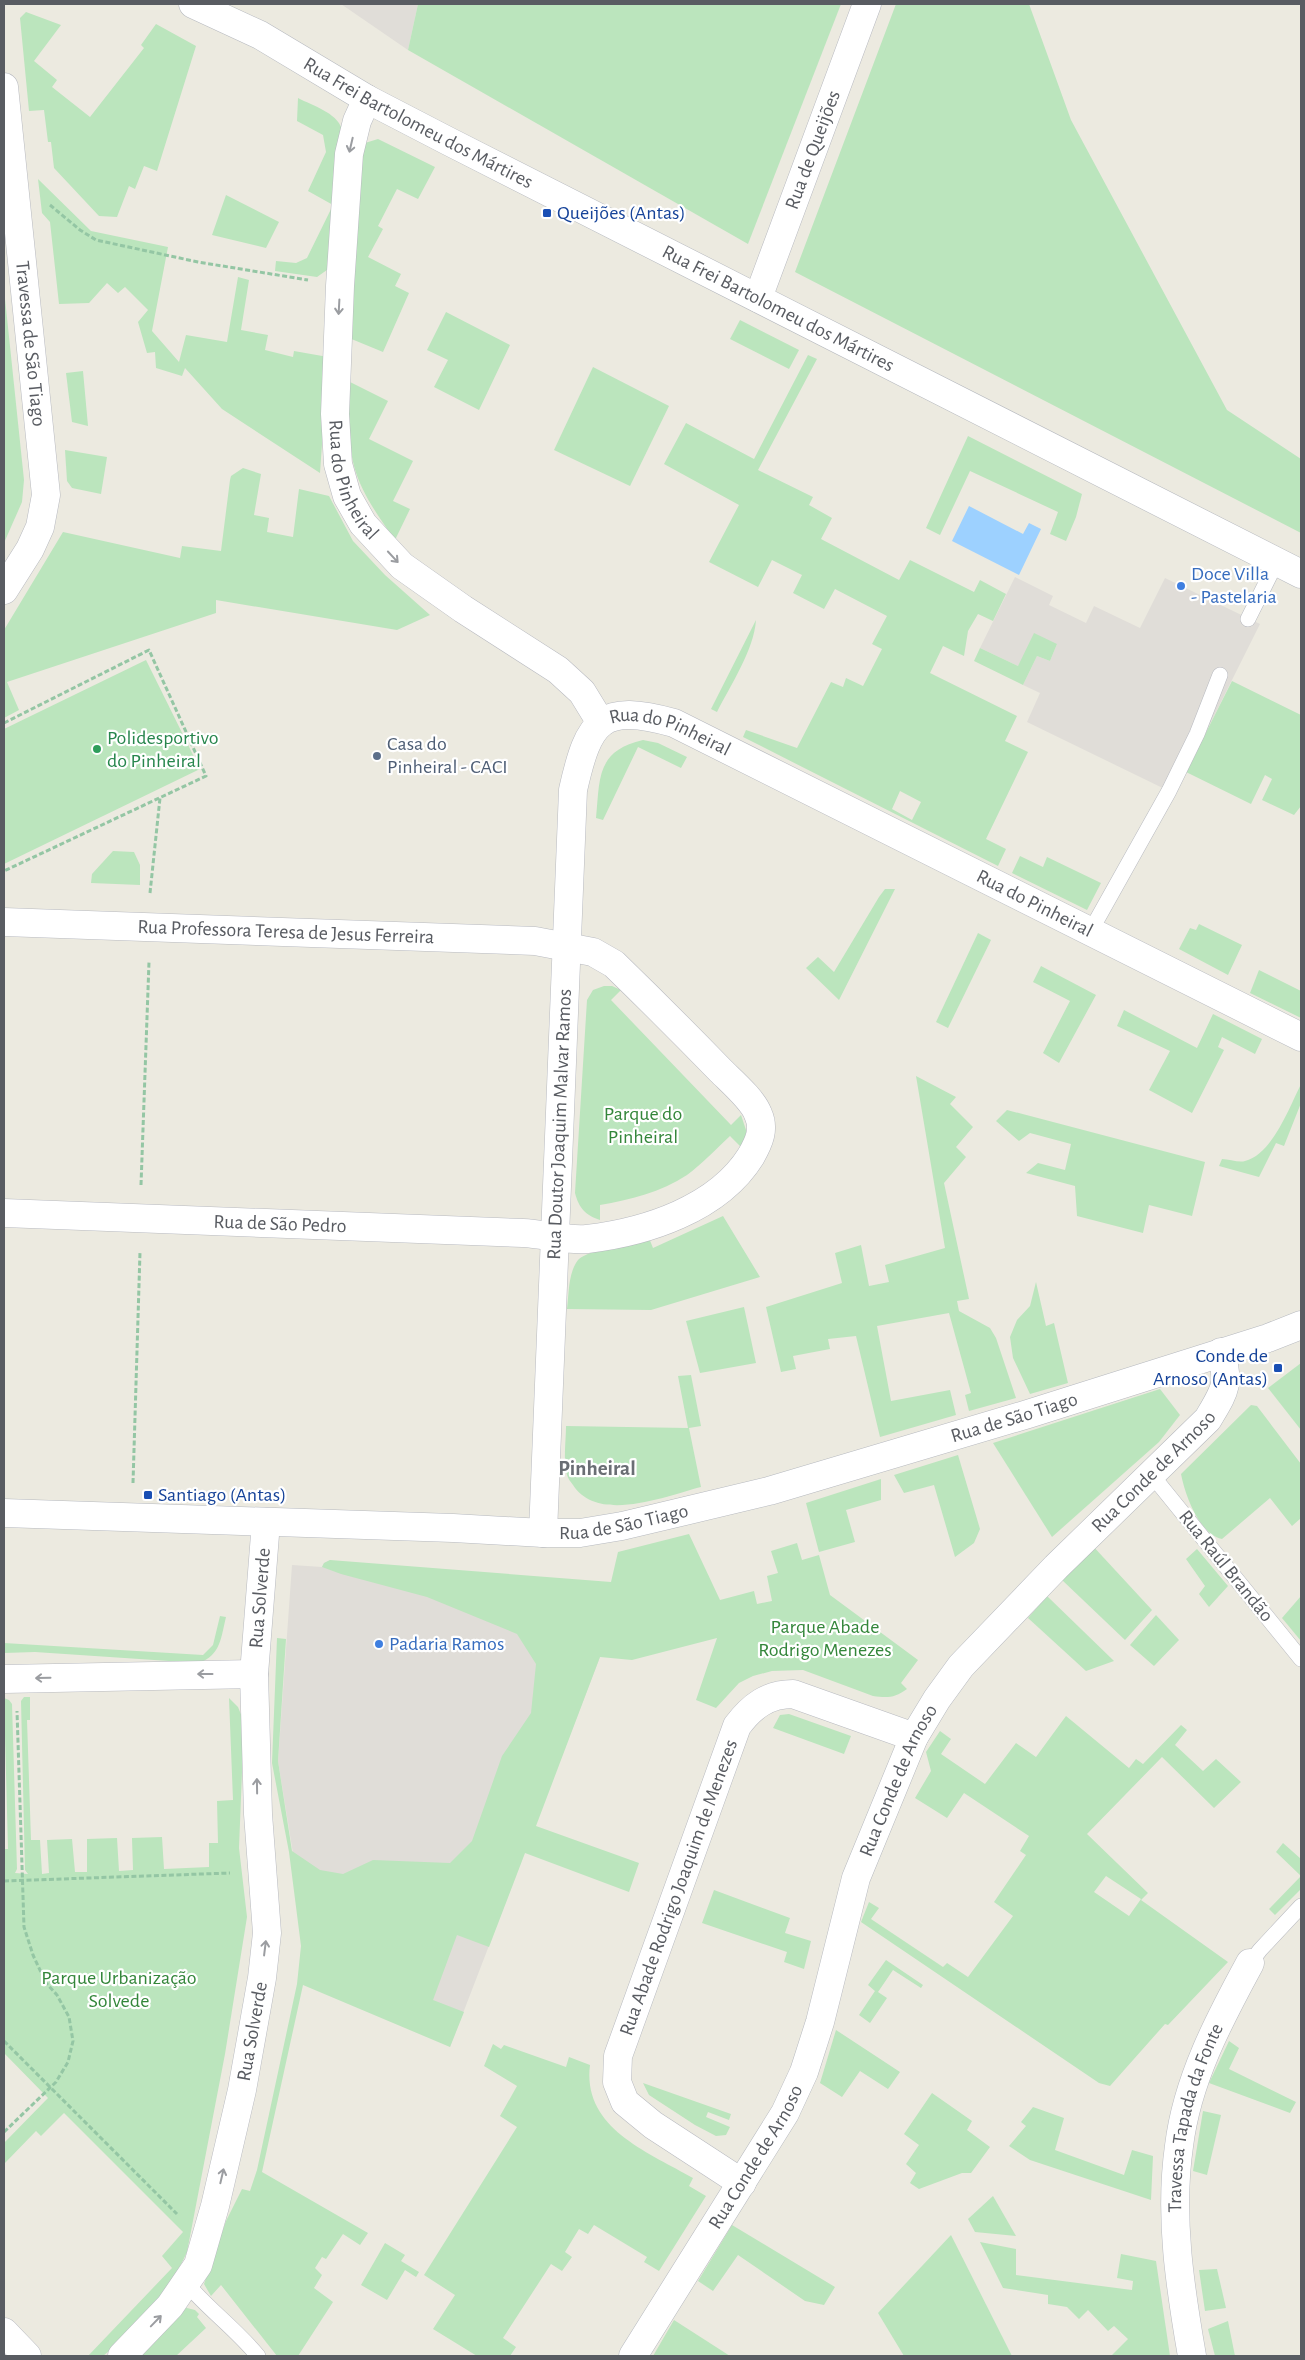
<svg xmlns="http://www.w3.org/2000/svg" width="1305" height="2360" font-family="'Alegreya Sans',sans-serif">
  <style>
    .industrial { fill: #e0ddd8 }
    .green { fill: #bbe5bd; fill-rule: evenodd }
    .water { fill: #9dd1ff }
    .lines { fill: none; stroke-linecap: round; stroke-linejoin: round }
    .lane-casing { stroke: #b8bac0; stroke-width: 16 }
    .street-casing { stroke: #b8bac0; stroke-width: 29 }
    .secondary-casing { stroke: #b6b9bf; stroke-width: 29 }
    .path { stroke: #94c6a4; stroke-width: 3; stroke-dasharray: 5 2.5; stroke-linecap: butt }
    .lane { stroke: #fff; stroke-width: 15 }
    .street { stroke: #fff; stroke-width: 28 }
    .secondary { stroke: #fff; stroke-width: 28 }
    .oneway { stroke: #9b9da1 }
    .transit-dot { fill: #1a4fb4; stroke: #fff; stroke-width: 2 }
    .shop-dot { fill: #3f7fe0; stroke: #fff; stroke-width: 2 }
    .leisure-dot { fill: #2e9e5b; stroke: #fff; stroke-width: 2 }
    .service-dot { fill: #5c6f8a; stroke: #fff; stroke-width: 2 }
    .labels { text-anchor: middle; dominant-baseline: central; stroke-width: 4.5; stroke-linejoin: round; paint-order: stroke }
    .street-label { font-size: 20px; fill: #595c62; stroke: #fff }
    .transit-label { font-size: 20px; fill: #164399; stroke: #fff; text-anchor: start }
    .shop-label { font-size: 20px; fill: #366cbe; stroke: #fff; text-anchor: start }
    .leisure-label { font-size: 20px; fill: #27864d; stroke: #fff; text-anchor: start }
    .service-label { font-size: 20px; fill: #4e5e75; stroke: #fff; text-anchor: start }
    .park-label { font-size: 20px; fill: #33863a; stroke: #fff }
    .neighbourhood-label { font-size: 21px; font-weight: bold; fill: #6a6e74; stroke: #fff }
  </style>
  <rect width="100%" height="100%" fill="#eceae0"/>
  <g class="industrial">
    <path d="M341,4H418L408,50Z"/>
    <path d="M1015,577L1053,596L1049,605L1086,623L1094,606L1140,628L1165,578L1260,624L1175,794L1027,722L1040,693L1023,685L1037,656L1050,661L1057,644L1018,666L980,648Z"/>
    <path d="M330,1560L600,1657L450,2047L308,1946L278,1761L292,1565L322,1567L324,1563Z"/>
  </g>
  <g class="green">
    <path d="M418,4H841L748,244L408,50Z"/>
    <path d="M896,4H1029L1071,120L1227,410L1301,459V533L795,272Z"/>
    <path d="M26,12L61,25L34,61L57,80L52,87L90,117L144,48L141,45L156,24L196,46L157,171L144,166L135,189L129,186L117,217L99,216L54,168L51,142H48L44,110L29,111L20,18Z"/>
    <path d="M298,98C313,106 336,112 342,129L334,265L317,277L275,271L276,261L296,263L307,258L333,205L308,191L326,152L323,135L297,121Z"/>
    <path d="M378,139L435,167L418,199L397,189L378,226L383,229L368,257L401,274L395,286L409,293L383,352L349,338L356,157L365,143Z"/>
    <path d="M38,179L91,231L168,247L152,331L179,362L186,335L227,342L238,277L249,280L241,330L268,335L265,350L293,357L294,351L328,357L320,473L222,409L185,368L182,376L156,368L155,352L147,353L138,322L148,310L125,287L118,293L107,283L89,303L59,304L50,222L42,213Z"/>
    <path d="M226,195L279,222L266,248L212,235Z"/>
    <path d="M4,289L24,480L22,502L4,543Z"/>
    <path d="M446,312L510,345L479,410L434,387L448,360L427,350Z"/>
    <path d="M740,320L799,350L789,369L730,339Z"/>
    <path d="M808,355L817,359L758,470L813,497L809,505L832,518L821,539L899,580L910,560L974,592L980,580L1006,594L993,621L978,614L968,631L964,656L943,646L930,673L1017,716L1005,741L1028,752L986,839L1006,849L998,866L743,737L746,730L797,748L831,682L843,687L846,678L863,686L882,649L872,644L887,616L835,589L824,609L793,593L802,575L772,560L758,587L709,562L739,505L664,464L686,423L754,459ZM900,791L921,802L912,820L892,809Z"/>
    <path d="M593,367L669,406L630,486L554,450Z"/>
    <path d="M83,371L88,426L72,422L66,373Z"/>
    <path d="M348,381L388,401L369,439L413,461L393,501L410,509L395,540C379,517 361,493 354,466C347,438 348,409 348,381Z"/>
    <path d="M968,436L1082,494L1076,517L1066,541L1050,534L1058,512L970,471L940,535L926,528Z"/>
    <path d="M65,450L107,457L101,494L72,488L67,481Z"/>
    <path d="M243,468L261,474L254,515L269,518L267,532L293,537L299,489L329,496L353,541L385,575L430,615L397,630L216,600V613L7,682L19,710L4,718V630L63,532L180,558L182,546L221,551L230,480L231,476Z"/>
    <path d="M756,620C754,650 730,686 717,712L711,709Z"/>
    <path d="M1034,633L1057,644L1050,661L1037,656L1023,685L974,661L980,648L1018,666Z"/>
    <path d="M146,660L200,769L4,864V729Z"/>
    <path d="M1232,681L1301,715V806L1294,815L1262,800L1272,779L1265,775L1251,804L1186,772Z"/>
    <path d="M643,740L658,743L687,757L681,768L638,747L603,820L596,818C600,778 596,751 643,740Z"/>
    <path d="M113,851L134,852L140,865V885L91,883L92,874Z"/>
    <path d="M1020,856L1043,867L1047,857L1101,883L1087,910L1012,873Z"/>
    <path d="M885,889H895L839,1000L806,968L818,957L834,972L879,897Z"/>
    <path d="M1199,924L1242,945L1228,975L1179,949L1190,928L1196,930Z"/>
    <path d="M978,933L991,940L948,1028L936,1022Z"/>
    <path d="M1041,966L1096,995L1059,1063L1043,1053L1070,1001L1033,982Z"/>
    <path d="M1259,970L1301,991V1018L1250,993Z"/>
    <path d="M604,986H612L621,990L611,1000L731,1125L741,1115L747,1133L741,1147L730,1136C716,1149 702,1164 687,1175C661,1192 630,1200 600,1205V1220C585,1215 579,1208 575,1193L587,1000L593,990Z"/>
    <path d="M1124,1010L1197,1048L1213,1014L1262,1039L1255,1054L1222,1037L1218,1047L1224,1050L1192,1113L1149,1090L1170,1051L1117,1026Z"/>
    <path d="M916,1076L956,1097L950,1104L973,1127L956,1147L966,1157L944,1183L969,1299L957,1301L959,1311L990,1328L996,1338L1016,1398L969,1411L965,1395L971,1393L949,1313L877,1326L891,1401L950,1390L956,1415L880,1437L856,1336L828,1339L830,1349L793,1356L796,1369L781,1372L766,1307L842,1283L835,1253L861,1245L869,1286L889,1282L885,1265L945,1248Z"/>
    <path d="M1301,1084V1103L1284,1146L1276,1143L1259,1177L1219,1166L1222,1159C1229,1159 1239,1163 1245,1161C1272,1155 1290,1106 1301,1084Z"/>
    <path d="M1007,1110L1205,1162L1192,1216L1149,1205L1143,1233L1077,1216L1075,1186L1026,1173L1038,1163L1065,1170L1071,1144L1030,1133L1019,1141L996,1121Z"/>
    <path d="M723,1216L760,1277L651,1310L567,1309C569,1294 568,1273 578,1260C588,1249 633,1244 649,1238L653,1248Z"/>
    <path d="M1036,1282L1046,1326L1054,1323L1068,1383L1030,1394L1013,1358L1010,1337L1017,1320L1030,1306Z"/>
    <path d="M744,1307L756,1363L700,1373L686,1321Z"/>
    <path d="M1301,1363V1430L1268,1388Z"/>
    <path d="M691,1375L701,1426L689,1428L701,1487C666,1496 598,1524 573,1485C571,1482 568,1479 567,1475C563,1460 566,1441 566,1426L688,1428L678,1376Z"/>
    <path d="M1160,1389L1180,1415L1159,1442L1052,1537L993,1443Z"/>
    <path d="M1251,1405L1257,1406L1301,1464V1518L1292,1526L1270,1498L1222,1539C1199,1534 1185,1495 1181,1474Z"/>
    <path d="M958,1455L980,1529L974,1543L955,1557L934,1485L904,1493L894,1475Z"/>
    <path d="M881,1479V1500L846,1510L855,1542L819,1552L806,1503Z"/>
    <path d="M689,1534L720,1600L754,1591L757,1604L772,1601L767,1576L778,1573L771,1551L797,1543L802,1560L819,1555L830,1595L918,1660L901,1683L907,1689C895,1698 887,1698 873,1696L803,1670L772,1671L753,1676L739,1683L716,1708L696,1700L717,1638L632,1660L600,1657L536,1826L639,1863L629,1892L525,1853L489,1947L457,1935L433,2000L464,2012L450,2047L303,1985L262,2172L368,2233L360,2245L343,2234L326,2259L322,2257L315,2268L322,2275L314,2288L333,2302L298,2356H277L221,2285L211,2296L204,2284L226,2221L242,2189L250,2191L257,2170L297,1984L301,1946L289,1852L272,1763L277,1638L286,1639L278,1761L292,1851L320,1870L343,1874L373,1860L450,1863L472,1841L502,1756L531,1713L536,1664L517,1634L427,1597L341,1574L322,1567L324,1563L330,1560L611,1582L618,1552Z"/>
    <path d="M1091,1544L1152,1610L1125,1640L1061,1579Z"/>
    <path d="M1197,1549L1228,1586L1209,1607L1199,1594L1205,1586L1186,1559Z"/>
    <path d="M1047,1596L1114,1661L1086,1671L1028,1618Z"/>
    <path d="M1301,1596V1641L1282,1618Z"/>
    <path d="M1156,1615L1179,1640L1154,1666L1130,1645Z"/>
    <path d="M220,1616L226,1617C221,1637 221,1655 199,1663L35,1652L4,1653V1643L203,1655L213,1645Z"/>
    <path d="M24,1697H30V1720H27L31,1840H40L42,1874L49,1873L47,1840L72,1839L75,1872H87V1839L117,1838L119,1871L133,1870L132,1838L162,1837L164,1869L209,1867V1843H218L217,1801L233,1800L229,1698L238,1707L244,1722L239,1848L247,1917L225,2054L187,2252C169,2292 138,2328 103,2356H88L172,2268L162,2256L183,2232L64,2113L41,2136L36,2131L4,2164V2143L48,2098L4,2053V1849H8L4,1698L9,1700L12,1704L17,1869L15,1873L28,1874L25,1870L21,1701Z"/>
    <path d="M789,1714L851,1736L844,1754L773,1728L780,1715Z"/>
    <path d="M1066,1716L1129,1768L1136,1759L1143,1764L1181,1725L1187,1730L1175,1745L1203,1771L1216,1759L1241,1782L1214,1808L1162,1757L1087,1834L1148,1893L1141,1900L1228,1962L1168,2025L1165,2024L1110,2086L1099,2083L861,1922L869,1902L879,1908L871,1919L943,1967L947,1963L968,1977L1013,1916L994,1902L1026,1855L1020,1851L1029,1836L964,1793L947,1818L915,1798L931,1771L926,1752L940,1731L951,1739L941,1754L985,1784L1016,1743L1036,1757ZM1106,1876L1141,1899L1129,1916L1094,1892Z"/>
    <path d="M1283,1843L1301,1859V1889L1275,1915L1269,1909L1301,1876L1276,1852Z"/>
    <path d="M714,1890L790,1918L785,1933L811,1941L804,1969L784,1962L787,1952L702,1923Z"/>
    <path d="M886,1960L923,1985L921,1988L893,1970L878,1992L887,1998L870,2023L859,2015L875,1991L868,1985Z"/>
    <path d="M836,2030L900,2072L888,2089L860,2071L842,2097L820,2083Z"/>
    <path d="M1229,2041L1239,2048L1229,2069L1296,2102L1290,2113L1209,2083Z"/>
    <path d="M493,2044L501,2049L504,2045L566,2067L569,2057L590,2065C582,2128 648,2152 693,2178L689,2186L706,2196L659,2271L644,2262L647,2257L594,2225L588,2234L579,2229L565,2252L572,2257L562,2271L551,2264L503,2338L516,2347L510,2356H477L433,2329L455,2295L424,2275L517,2127L500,2116L517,2086L484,2066Z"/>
    <path d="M643,2083L731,2114L729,2120L708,2112L706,2117L730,2127L726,2135L716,2136L695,2125L649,2095Z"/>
    <path d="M932,2093L972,2121L967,2130L990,2147L971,2173H962L919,2189L910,2183L916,2173L906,2164L919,2145L904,2134Z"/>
    <path d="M1033,2107L1064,2118L1055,2150L1124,2175L1132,2150L1153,2156L1151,2200L1030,2160L1009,2146L1026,2126L1021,2122Z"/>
    <path d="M1203,2111L1221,2115L1207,2175L1193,2171Z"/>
    <path d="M993,2196L1016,2236L975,2232L968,2219Z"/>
    <path d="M732,2225L835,2287L824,2305L805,2301L738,2255L713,2291L698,2281Z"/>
    <path d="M951,2235L1012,2356H904L878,2313Z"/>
    <path d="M980,2242L1016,2249V2275L1132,2290L1133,2281L1117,2278L1121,2254L1156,2261L1170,2356H1111L1128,2339L1114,2326L1108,2331L1088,2310L1079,2319L1067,2307L1048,2304V2295L1003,2288Z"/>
    <path d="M385,2243L405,2255L401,2261L419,2272L416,2277L405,2270L387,2300L361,2285Z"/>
    <path d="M1217,2269L1226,2308L1205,2311L1199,2270Z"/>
    <path d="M183,2307L195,2310L199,2314L197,2317L206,2328L176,2356H136Z"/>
    <path d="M674,2320L730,2356H653Z"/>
    <path d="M1228,2321L1235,2356H1215L1208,2329Z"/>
  </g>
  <path class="water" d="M969,506L1023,534L1029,523L1041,529L1019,575L952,541Z"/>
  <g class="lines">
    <defs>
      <g id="lane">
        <path d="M1248,619L1277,561"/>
        <path d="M1090,932L1169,791L1197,734L1220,675"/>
        <path d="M1151,1474L1301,1659"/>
        <path d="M1250,1963L1260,1950L1301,1906"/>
        <path d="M187,2284C209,2310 235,2328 258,2356"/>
      </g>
      <g id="street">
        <path id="s1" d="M4,87L46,495L40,527L30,549L4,590"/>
        <path id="s2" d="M367,99L357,121L349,154L340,286L335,414L338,464L347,496L363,524L402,566L463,609L558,670L582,692L601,723"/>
        <path id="s3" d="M758,298L867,4"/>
        <path id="s4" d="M4,922L535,941L593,952L614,964C650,999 686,1035 721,1071C732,1082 753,1100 758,1114C765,1129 759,1142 751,1156C718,1209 646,1232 587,1239C567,1241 544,1234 523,1233L4,1213"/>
        <path id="s5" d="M543,1533L573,790C589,719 601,703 674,723L1301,1037"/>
        <path d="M4,1679L254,1674"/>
        <path id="s6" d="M742,2183L653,2125L625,2102L617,2082L618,2056L737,1726C752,1706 768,1694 793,1694L914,1737"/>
        <path d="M4,2332L27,2356"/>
        <path id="s7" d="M122,2356L170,2306L198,2265L215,2206L242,2090L262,1978L267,1933L258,1814L254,1674L266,1522"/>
        <path id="s8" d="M1192,2356C1180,2287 1169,2216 1179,2146C1187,2080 1219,2020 1250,1963"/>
      </g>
      <g id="secondary">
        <path id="s9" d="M193,4L260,35L367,99L448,141L1301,574"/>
        <path id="s10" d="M4,1513L453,1528L543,1533H580L622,1526L769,1491L1028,1414L1268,1338L1301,1325"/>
        <path id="s11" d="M633,2356L785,2113L804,2072L820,2022L856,1878L914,1737L937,1699L961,1666L1056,1567L1208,1419C1225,1390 1230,1385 1221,1352"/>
      </g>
    </defs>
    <use href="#lane" class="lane-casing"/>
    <use href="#street" class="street-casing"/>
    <use href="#secondary" class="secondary-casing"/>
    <g class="path">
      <path d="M50,205L80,230L96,240L198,262L308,280"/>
      <path d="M4,723L149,650L206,776L4,871"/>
      <path d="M150,893L160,798"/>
      <path d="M141,1185L149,962"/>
      <path d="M133,1483L140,1252"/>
      <path d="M4,1881L230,1873"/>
      <path d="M4,2041L177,2214"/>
      <path d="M4,2132L56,2082L68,2062L73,2041L69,2017L57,1995L46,1983L33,1955L24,1927L17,1711"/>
    </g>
    <use href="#lane" class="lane"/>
    <use href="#street" class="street"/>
    <use href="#secondary" class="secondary"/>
  </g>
  <defs><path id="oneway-shaft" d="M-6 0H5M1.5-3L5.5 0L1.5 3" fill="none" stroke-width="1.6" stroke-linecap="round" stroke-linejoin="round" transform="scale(1.25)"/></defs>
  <g class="oneway">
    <use href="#oneway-shaft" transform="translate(351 145) rotate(103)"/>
    <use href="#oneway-shaft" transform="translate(339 307) rotate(93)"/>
    <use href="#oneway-shaft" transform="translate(393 557) rotate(47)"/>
    <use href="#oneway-shaft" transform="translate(205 1674) rotate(180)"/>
    <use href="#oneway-shaft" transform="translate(43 1678) rotate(179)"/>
    <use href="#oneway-shaft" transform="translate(257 1786) rotate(-91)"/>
    <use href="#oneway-shaft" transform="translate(265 1948) rotate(-83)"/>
    <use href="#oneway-shaft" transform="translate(222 2176) rotate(-77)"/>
    <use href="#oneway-shaft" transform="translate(156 2321) rotate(-46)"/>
  </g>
  <g class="transit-dot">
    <rect x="542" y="208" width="10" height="10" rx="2.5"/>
    <rect x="1273" y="1363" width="10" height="10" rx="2.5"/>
    <rect x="143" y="1490" width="10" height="10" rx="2.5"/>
  </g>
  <g class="shop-dot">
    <circle cx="1181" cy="586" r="5"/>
    <circle cx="379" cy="1644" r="5"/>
  </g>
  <circle class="leisure-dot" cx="97" cy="749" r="5"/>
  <circle class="service-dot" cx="377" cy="756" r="5"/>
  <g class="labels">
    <g class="street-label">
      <text stroke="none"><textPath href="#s9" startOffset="255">Rua Frei Bartolomeu dos Mártires</textPath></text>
      <text stroke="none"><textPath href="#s3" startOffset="158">Rua de Queijões</textPath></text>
      <text stroke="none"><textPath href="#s9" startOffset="660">Rua Frei Bartolomeu dos Mártires</textPath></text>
      <text stroke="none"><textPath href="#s1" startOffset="258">Travessa de São Tiago</textPath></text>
      <text stroke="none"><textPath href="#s2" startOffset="388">Rua do Pinheiral</textPath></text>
      <text stroke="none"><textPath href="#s5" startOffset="891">Rua do Pinheiral</textPath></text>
      <text stroke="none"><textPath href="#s5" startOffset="1296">Rua do Pinheiral</textPath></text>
      <text stroke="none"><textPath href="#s4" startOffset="282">Rua Professora Teresa de Jesus Ferreira</textPath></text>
      <text stroke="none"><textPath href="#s5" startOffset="409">Rua Doutor Joaquim Malvar Ramos</textPath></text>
      <text transform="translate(280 1224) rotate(2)">Rua de São Pedro</text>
      <text stroke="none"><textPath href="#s10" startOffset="1026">Rua de São Tiago</textPath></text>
      <text stroke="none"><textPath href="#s11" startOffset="1044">Rua Conde de Arnoso</textPath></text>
      <text stroke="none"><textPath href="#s10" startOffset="621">Rua de São Tiago</textPath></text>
      <text transform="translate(1226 1566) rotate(51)">Rua Raúl Brandão</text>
      <text stroke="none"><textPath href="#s7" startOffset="794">Rua Solverde</textPath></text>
      <text stroke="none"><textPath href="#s11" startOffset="639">Rua Conde de Arnoso</textPath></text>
      <text stroke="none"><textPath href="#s6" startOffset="369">Rua Abade Rodrigo Joaquim de Menezes</textPath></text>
      <text stroke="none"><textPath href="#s7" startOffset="359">Rua Solverde</textPath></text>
      <text stroke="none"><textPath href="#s8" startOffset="242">Travessa Tapada da Fonte</textPath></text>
      <text stroke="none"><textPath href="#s11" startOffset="234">Rua Conde de Arnoso</textPath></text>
    </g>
    <g class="transit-label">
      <text x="557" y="213">Queijões (Antas)</text>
      <text x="1268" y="1356" text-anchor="end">Conde de<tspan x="1268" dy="23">Arnoso (Antas)</tspan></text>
      <text x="158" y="1495">Santiago (Antas)</text>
    </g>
    <g class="shop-label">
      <text x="1191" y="574">Doce Villa<tspan x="1191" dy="23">- Pastelaria</tspan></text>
      <text x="389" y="1644">Padaria Ramos</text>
    </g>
    <g class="leisure-label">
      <text x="107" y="738">Polidesportivo<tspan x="107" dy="23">do Pinheiral</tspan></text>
    </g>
    <g class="service-label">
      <text x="387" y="744">Casa do<tspan x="387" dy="23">Pinheiral - CACI</tspan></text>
    </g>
    <g class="park-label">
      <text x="643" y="1114">Parque do<tspan x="643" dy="23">Pinheiral</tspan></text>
      <text x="825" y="1627">Parque Abade<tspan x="825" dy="23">Rodrigo Menezes</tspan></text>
      <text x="119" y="1978">Parque Urbanização<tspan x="119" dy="23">Solvede</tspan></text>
    </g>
    <g class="neighbourhood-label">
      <text x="597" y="1468">Pinheiral</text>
    </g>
  </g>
  <rect width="1305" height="2360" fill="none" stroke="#595c62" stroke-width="10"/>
</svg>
